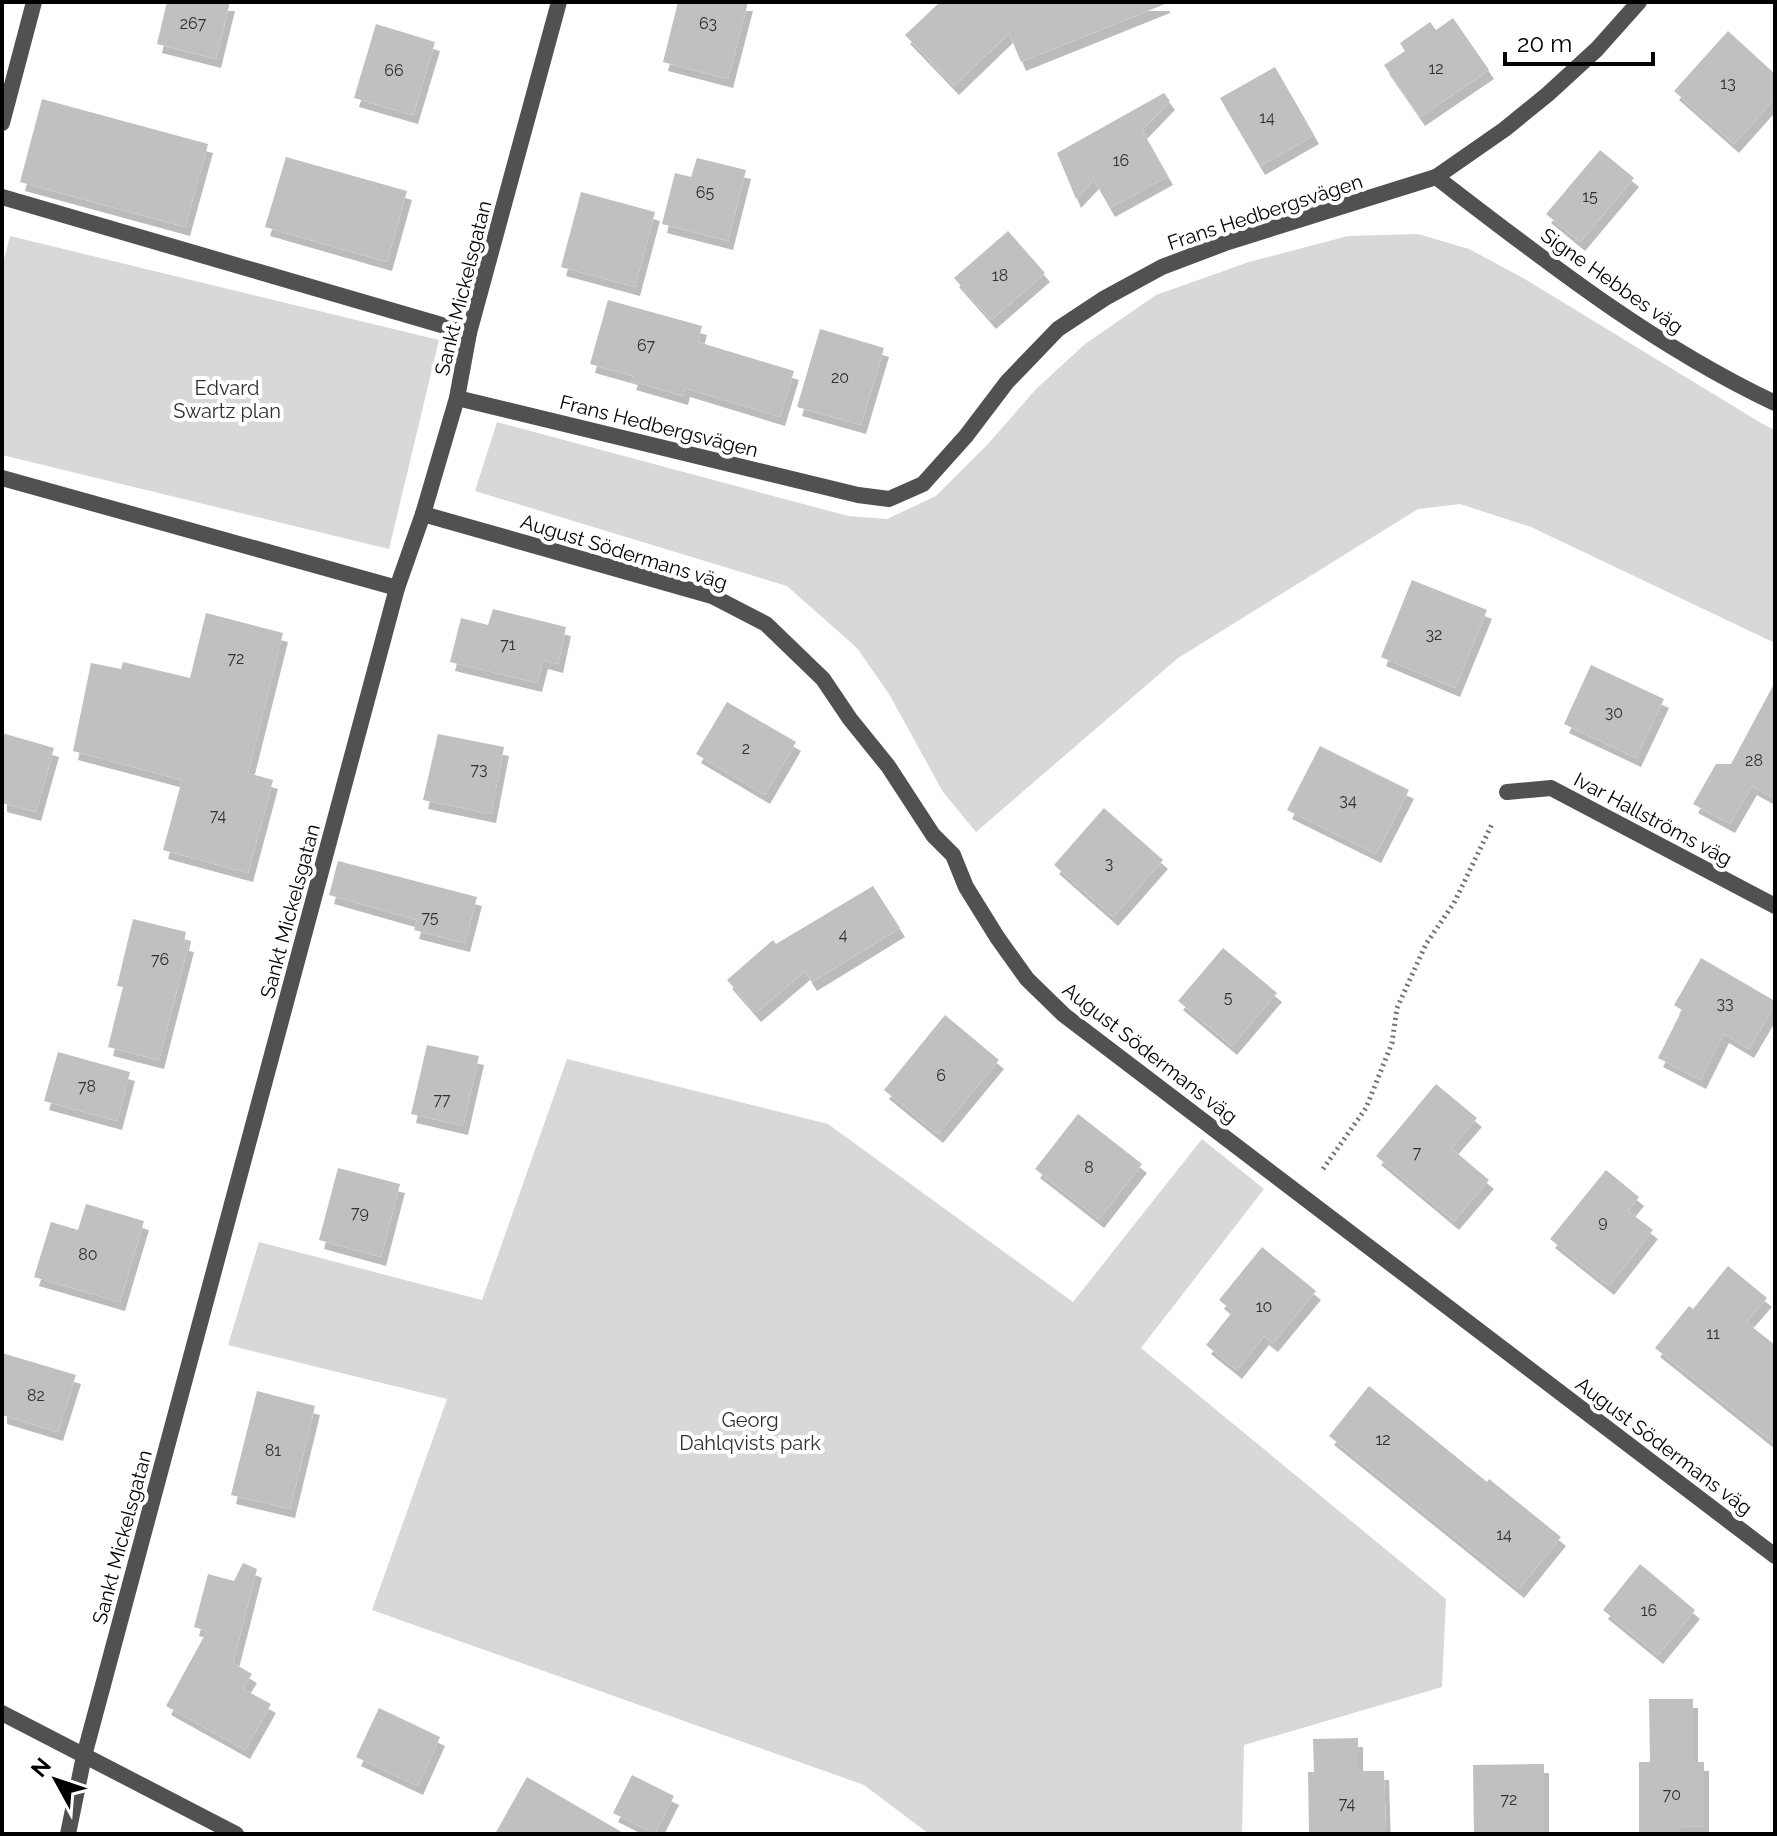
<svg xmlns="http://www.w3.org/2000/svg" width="1777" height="1836" font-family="Raleway,sans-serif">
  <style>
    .green { fill: #d8d8d8 }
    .building { fill: #c0c0c0; filter: url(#shadow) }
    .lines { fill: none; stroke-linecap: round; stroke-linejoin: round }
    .path { stroke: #737373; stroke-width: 5; stroke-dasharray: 2 4; stroke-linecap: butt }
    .minor { stroke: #515151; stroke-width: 16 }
    .labels { text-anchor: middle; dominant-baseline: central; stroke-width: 8; stroke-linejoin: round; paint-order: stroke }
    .number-label { font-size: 16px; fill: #303030 }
    .street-label { font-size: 20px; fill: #000; stroke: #fff }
    .park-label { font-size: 20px; fill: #2f2f2f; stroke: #fff }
  </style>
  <defs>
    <filter id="shadow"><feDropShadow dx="5" dy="9" stdDeviation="0" flood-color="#0004"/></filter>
  </defs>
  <rect width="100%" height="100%" fill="#fff"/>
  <g class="green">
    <path d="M1418,234L1469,249L1523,278L1761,423L1775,430V643L1531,527L1460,504L1418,509L1178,658L976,832L943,792L889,694L857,648L787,586L475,491L497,422L848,516L887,519L936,496L988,444L1036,389L1085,344L1156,295L1249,262L1348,236Z"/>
    <path d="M10,236L439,340L389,549L2,455V268Z"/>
    <path d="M567,1059L828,1124L1073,1302L1202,1139L1264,1189L1141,1348L1446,1599L1442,1687L1244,1745L1242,1834H929L864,1785L372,1610L447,1399L228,1345L259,1242L482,1300Z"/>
  </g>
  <g class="building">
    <path d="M167,2H230L216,59L157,44Z"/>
    <path d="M678,2H748L728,79L663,62Z"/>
    <path d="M940,2H1165V4L1021,62L1009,33L954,86L905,35Z"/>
    <path d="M1453,18L1489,70L1420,117L1384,65L1405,51L1400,43L1430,22L1436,30Z"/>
    <path d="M376,24L435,42L413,115L354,98Z"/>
    <path d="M1728,31L1775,74V98L1734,144L1674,91Z"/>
    <path d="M1275,67L1314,135L1260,166L1220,98Z"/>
    <path d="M1164,93L1170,101L1142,130L1168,176L1110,208L1094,180L1076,199L1057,153Z"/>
    <path d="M42,99L208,144L185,227L20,182Z"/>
    <path d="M1600,150L1634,178L1580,242L1546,214Z"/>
    <path d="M286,157L407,191L387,262L265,227Z"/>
    <path d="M697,158L746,170L728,241L662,224L675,173L691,177Z"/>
    <path d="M581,192L655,212L635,287L561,267Z"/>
    <path d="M1008,231L1045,273L991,320L954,278Z"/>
    <path d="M608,300L702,326L698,342L794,371L780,417L685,388L683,396L631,381L633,376L590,364Z"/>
    <path d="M820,329L884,348L861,425L797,407Z"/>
    <path d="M1412,580L1487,610L1455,688L1381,657Z"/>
    <path d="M493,609L566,627L558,664L543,660L537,683L450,662L461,618L488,625Z"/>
    <path d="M206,613L283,633L248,773L273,780L248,873L163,850L182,780L73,751L91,663L121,669L123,662L190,678Z"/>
    <path d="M1591,665L1664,699L1636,758L1564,724Z"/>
    <path d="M1775,682V799L1752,786L1730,824L1693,804L1716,764H1731Z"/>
    <path d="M727,702L796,742L765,795L696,754Z"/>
    <path d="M2,733L54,748L36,812L2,803Z"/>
    <path d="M438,734L504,747L491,814L423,800Z"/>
    <path d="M1320,746L1409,790L1376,854L1287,810Z"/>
    <path d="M1104,808L1163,860L1113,917L1054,865Z"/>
    <path d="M338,861L477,897L465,943L414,930L417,920L329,895Z"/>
    <path d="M873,886L900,928L812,982L805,971L756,1013L727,980L773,940L776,944Z"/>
    <path d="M133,919L186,932L184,942L189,943L159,1060L108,1047L123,987L117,986Z"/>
    <path d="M1223,948L1277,993L1232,1046L1178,1001Z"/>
    <path d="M1701,958L1775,1001V1005L1749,1049L1724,1034L1701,1080L1658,1058L1682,1010L1674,1005Z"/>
    <path d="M945,1015L999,1060L938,1134L884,1090Z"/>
    <path d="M427,1045L479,1056L463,1126L411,1114Z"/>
    <path d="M58,1052L130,1072L117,1121L44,1101Z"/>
    <path d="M1436,1084L1477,1118L1451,1148L1489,1180L1454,1221L1376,1156Z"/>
    <path d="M1078,1114L1142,1164L1099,1219L1035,1169Z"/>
    <path d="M338,1168L400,1184L381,1257L319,1240Z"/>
    <path d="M1606,1170L1639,1197L1628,1211L1653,1230L1609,1286L1550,1239Z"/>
    <path d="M86,1204L144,1221L120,1302L34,1277L51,1222L78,1230Z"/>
    <path d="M1262,1247L1316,1291L1273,1343L1264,1336L1237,1370L1206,1345L1233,1311L1219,1300Z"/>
    <path d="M1728,1266L1767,1298L1746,1322L1775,1345V1444L1655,1348L1689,1306L1693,1309Z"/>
    <path d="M2,1353L76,1375L58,1432L2,1415Z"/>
    <path d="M1369,1386L1487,1482L1489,1479L1561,1537L1519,1589L1329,1436Z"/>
    <path d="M257,1391L315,1406L290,1509L231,1495Z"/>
    <path d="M243,1563L257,1569L233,1663L252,1674L243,1689L271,1704L245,1750L166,1706L207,1631L194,1627L208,1574L234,1581Z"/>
    <path d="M1640,1564L1695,1610L1658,1655L1603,1610Z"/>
    <path d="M1649,1699H1693V1762H1704V1826L1680,1827V1834H1639V1762H1650Z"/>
    <path d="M379,1708L440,1737L418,1786L356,1757Z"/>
    <path d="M1358,1738V1771H1384L1386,1834H1309L1308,1772H1314L1313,1739Z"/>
    <path d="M1544,1764V1834H1474L1473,1765Z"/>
    <path d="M632,1775L674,1796L655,1834L613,1813Z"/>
    <path d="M527,1777L625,1834H495Z"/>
  </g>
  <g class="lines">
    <path class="path" d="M1323,1169L1366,1108L1392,1043L1397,1008L1426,944L1454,903L1493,822"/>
    <g class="minor">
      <path d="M2,123L34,2"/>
      <path d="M1436,177C1544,260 1652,345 1775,403"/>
      <path d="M2,197L469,333"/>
      <path d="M457,398L858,495L889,499L923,484L966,436L1007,382L1058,329L1105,298L1162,267L1228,242L1436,177L1505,129L1548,94L1597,49L1639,2"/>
      <path d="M2,478L397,588"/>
      <path d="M423,514L712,596L766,624L823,679L850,719L888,766L933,835L953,855L966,887L997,937L1027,979L1064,1015L1775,1556"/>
      <path d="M1507,792L1551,788L1775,906"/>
      <path d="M2,1713L236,1834"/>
      <path d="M68,1834L84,1756L397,588L423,514L457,398L469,333L559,2"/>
    </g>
  </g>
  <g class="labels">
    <g class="number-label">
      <text x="193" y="23">267</text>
      <text x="708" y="23">63</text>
      <text x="1436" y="68">12</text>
      <text x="394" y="70">66</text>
      <text x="1728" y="83">13</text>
      <text x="1267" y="117">14</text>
      <text x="1121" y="160">16</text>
      <text x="705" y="192">65</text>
      <text x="1590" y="196">15</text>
      <text x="1000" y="275">18</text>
      <text x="646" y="345">67</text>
      <text x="840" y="377">20</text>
      <text x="1434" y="634">32</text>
      <text x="508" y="644">71</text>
      <text x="236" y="658">72</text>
      <text x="1614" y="712">30</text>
      <text x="746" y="748">2</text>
      <text x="1754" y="760">28</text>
      <text x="479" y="769">73</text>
      <text x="1348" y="800">34</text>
      <text x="218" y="815">74</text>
      <text x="1109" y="863">3</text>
      <text x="430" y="917">75</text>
      <text x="843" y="934">4</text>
      <text x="160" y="959">76</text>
      <text x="1228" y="997">5</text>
      <text x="1725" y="1003">33</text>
      <text x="941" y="1075">6</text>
      <text x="87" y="1086">78</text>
      <text x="442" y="1099">77</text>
      <text x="1417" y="1152">7</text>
      <text x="1089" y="1167">8</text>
      <text x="360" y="1212">79</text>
      <text x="1603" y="1221">9</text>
      <text x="88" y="1254">80</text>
      <text x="1264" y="1306">10</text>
      <text x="1713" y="1333">11</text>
      <text x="36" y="1395">82</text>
      <text x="1383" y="1439">12</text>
      <text x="273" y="1450">81</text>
      <text x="1504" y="1534">14</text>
      <text x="1649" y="1610">16</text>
      <text x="1672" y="1794">70</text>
      <text x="1509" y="1799">72</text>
      <text x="1347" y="1803">74</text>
    </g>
    <g class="street-label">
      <text transform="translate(1265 212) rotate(-18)">Frans Hedbergsvägen</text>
      <text transform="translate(1612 281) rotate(35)">Signe Hebbes väg</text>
      <text transform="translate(463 288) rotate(-76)">Sankt Mickelsgatan</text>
      <text transform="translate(659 426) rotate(14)">Frans Hedbergsvägen</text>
      <text transform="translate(624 552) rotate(17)">August Södermans väg</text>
      <text transform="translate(1653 819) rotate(28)">Ivar Hallströms väg</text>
      <text transform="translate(290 911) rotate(-75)">Sankt Mickelsgatan</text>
      <text transform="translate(1150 1053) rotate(38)">August Södermans väg</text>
      <text transform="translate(1664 1446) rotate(37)">August Södermans väg</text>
      <text transform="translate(122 1537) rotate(-75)">Sankt Mickelsgatan</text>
    </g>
    <g class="park-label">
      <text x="227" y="388">Edvard<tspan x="227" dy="23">Swartz plan</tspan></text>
      <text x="750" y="1420">Georg<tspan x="750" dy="23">Dahlqvists park</tspan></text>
    </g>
  </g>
  <rect width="1777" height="1836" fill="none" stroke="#000000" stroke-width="8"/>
  <g transform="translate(56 1780) rotate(310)" stroke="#ffffff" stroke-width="6" paint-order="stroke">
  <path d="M0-6L14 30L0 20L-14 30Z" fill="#000000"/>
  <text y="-12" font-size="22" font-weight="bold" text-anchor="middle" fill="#000000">N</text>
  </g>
  <path d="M1505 52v12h148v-12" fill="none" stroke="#000000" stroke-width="4"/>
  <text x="1517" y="52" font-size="24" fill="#000000" stroke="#ffffff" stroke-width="6" paint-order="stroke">20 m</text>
</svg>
